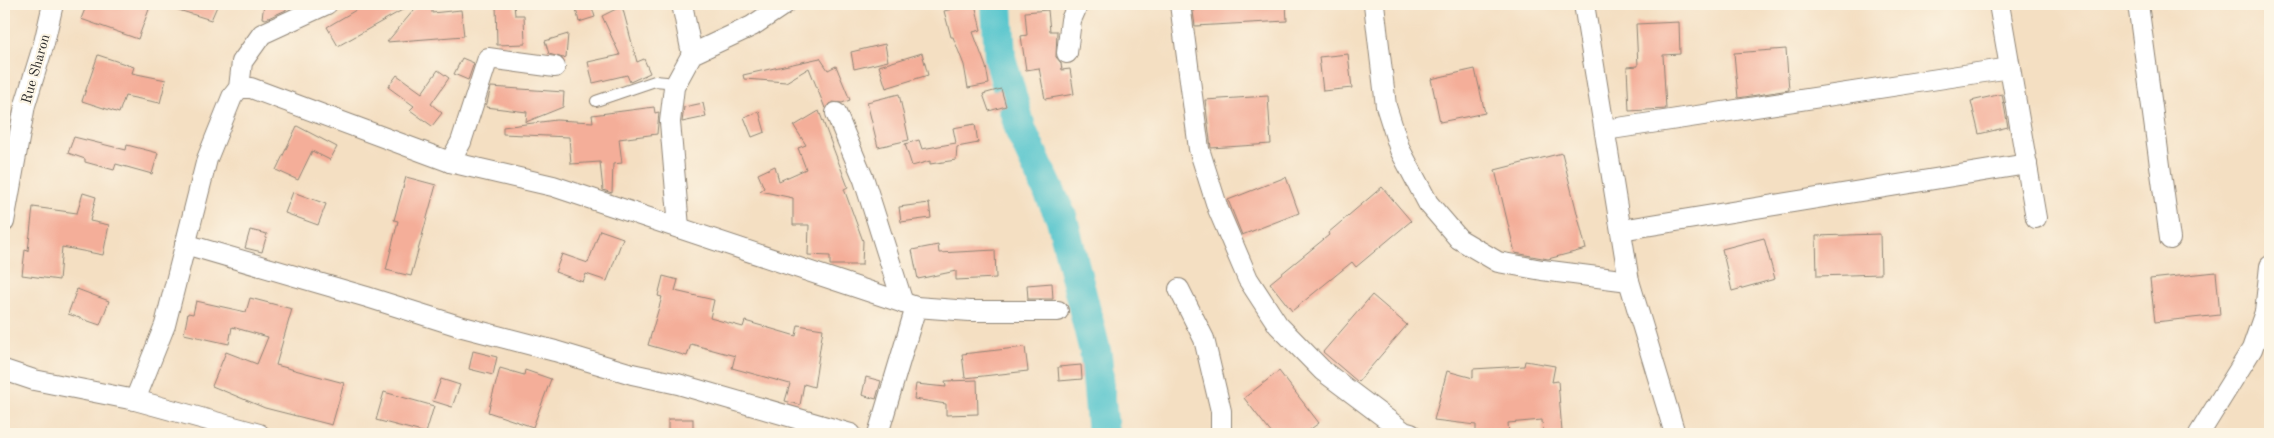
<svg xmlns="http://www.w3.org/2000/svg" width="2274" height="438" font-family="'Old Standard TT',serif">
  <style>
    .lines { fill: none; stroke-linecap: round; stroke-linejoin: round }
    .river { stroke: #59c6ce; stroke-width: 32 }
    .building { fill: #f4ae99 }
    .lane-casing { stroke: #908576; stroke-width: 12 }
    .street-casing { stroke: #908576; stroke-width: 22 }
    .lane { stroke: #fff; stroke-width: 10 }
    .street { stroke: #fff; stroke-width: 20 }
    .labels { text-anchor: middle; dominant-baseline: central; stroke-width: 4.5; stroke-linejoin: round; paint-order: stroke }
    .street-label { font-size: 14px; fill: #2b2b2b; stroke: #fcf5e5 }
  </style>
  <rect width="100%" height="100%" fill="#fcf5e5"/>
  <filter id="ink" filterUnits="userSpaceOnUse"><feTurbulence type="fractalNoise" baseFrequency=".02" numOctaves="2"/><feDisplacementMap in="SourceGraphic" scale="10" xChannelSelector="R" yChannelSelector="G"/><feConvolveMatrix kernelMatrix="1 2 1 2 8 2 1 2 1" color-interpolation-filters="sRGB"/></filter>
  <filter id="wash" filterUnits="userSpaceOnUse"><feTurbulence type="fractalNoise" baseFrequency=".0096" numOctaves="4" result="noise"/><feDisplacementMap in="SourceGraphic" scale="20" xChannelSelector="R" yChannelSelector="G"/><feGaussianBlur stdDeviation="1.12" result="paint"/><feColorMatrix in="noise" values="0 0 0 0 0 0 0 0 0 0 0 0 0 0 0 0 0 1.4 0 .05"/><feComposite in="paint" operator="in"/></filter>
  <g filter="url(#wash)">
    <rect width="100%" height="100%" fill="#f4dfc2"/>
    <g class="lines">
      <path class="river" d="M997,4L1000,58L1021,131L1062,219L1096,355L1103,434"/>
    </g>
    <g id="blocks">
      <g class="building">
        <path d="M87,4H151L138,39L81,19Z"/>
        <path d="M169,4H218L211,20L169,7Z"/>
        <path d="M264,4H286V10L266,19L262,18Z"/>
        <path d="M366,4H413L338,46L327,27Z"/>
        <path d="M419,4H432V13L461,10L464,36L387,42Z"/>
        <path d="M496,4H514L515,15H524L525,44L497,45Z"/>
        <path d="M575,4H591L595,17L579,22Z"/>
        <path d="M975,4L981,30L973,32L986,67L989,84L968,88L964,65L953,37H951L944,11Z"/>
        <path d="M1192,4H1286L1287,21L1195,26Z"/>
        <path d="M622,6L637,62L644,59L650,73L630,82L627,75L593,83L588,62L620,55L602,16Z"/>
        <path d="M1048,10L1050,31H1057L1056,57L1061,63L1062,70L1070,69L1074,94L1045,99L1039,68L1026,70L1021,36L1027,35L1025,12Z"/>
        <path d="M1679,22L1680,54L1663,55L1666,109L1629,111L1627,67L1638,66L1636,24Z"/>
        <path d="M568,34L566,57L563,58L549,54L545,41Z"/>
        <path d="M885,44L888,61L854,69L851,52Z"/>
        <path d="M1786,49L1789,90L1738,98L1734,53Z"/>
        <path d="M922,53L928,75L886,88L879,66Z"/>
        <path d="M1348,54L1352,88L1323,91L1319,57Z"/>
        <path d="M98,55L134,67L132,73L166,80L160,103L125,96L119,113L82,101Z"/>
        <path d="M462,58L474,63L468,80L454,74Z"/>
        <path d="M820,58L828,70L836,66L850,100L842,103L832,102L825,108L809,68L786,82L744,79L743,75Z"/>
        <path d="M1475,69L1485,113L1440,122L1431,79Z"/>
        <path d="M438,70L449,78L431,104L442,113L432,126L410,110L414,106L388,87L397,75L422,93Z"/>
        <path d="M491,87L564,92L563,107L526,122L527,112L486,107Z"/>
        <path d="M1001,89L1006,106L989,111L983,94Z"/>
        <path d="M899,94L909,140L878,147L867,102Z"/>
        <path d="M2002,94L2008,127L1979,134L1971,101Z"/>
        <path d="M1268,96L1271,144L1211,148L1205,100Z"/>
        <path d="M703,103L706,117L682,122L684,107Z"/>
        <path d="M654,107L655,113L659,112L657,134L619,139L622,163L613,164L612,193L603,190L600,162L571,164L569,137L503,134V127L556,120L593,122L592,115Z"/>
        <path d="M759,111L765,132L752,137L744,117Z"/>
        <path d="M819,111L848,187L844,189L863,241L862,265H830V256L808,255L809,225H793V198L760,191L764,188L758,174L775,166L779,181L806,169L798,148L806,145L794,126Z"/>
        <path d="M975,124L978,143L957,147L956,160L930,164V161L912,166L905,144L919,140L922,149L956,143L953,128Z"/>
        <path d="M297,126L337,147L330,160L312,151L298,180L276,170Z"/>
        <path d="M74,137L126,150L127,145L158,153L152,174L116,164L114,170L85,162V159L68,153Z"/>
        <path d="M1562,153L1586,249L1548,259L1515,253L1495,170Z"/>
        <path d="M406,177L436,185L411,276L386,270L398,221L394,220Z"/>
        <path d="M1286,177L1299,213L1242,235L1228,200Z"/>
        <path d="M1382,187L1411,221L1356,267L1352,262L1292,311L1270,283L1329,235L1328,233Z"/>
        <path d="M293,192L326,204L318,225L285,213Z"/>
        <path d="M83,193L96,197L90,221L109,225L103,255L62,247L59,280L22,275L25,250L28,251L33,207L77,213Z"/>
        <path d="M929,203L931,218L901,222L899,207Z"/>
        <path d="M250,230L267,234L262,252L245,248Z"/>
        <path d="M600,230L623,238L607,281L586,274L583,282L555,272L562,254L588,263Z"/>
        <path d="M1880,234L1881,274L1817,276L1816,236Z"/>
        <path d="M1764,238L1775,279L1732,291L1722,249Z"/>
        <path d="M938,245L939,253L995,250L996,278L956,280V271L918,279L912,250Z"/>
        <path d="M2216,272L2220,315L2155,322L2150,279Z"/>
        <path d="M663,276L678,280L675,291L714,300L710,318L743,327L745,321L796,336L798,325L823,329L814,387L804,384L800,405L785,401L790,384L732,368L735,356L691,344L687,356L648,345L662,297L658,296Z"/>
        <path d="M1052,283L1053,299H1028L1027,285Z"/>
        <path d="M77,289L109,301L100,325L68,314Z"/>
        <path d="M1372,295L1407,325L1358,382L1323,352Z"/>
        <path d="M250,298L292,309L276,365L344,383L332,425L265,408L212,386L226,352L257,364L268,337L232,327L229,344L184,334L188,313L193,314L196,301L246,312Z"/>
        <path d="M1025,347L1028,371L965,378L962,354Z"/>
        <path d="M473,351L497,357L493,375L469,369Z"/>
        <path d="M1525,361L1555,366L1552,382L1558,381L1562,432L1543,433L1542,420L1508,423L1509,434H1476V425L1434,420L1447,371L1473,378V369L1524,366Z"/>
        <path d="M1081,365L1082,379L1059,381L1058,367Z"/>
        <path d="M500,368L524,375L525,370L551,379L533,427L488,412Z"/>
        <path d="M1279,371L1319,423L1304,434H1272L1244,398Z"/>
        <path d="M866,377L881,381L876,399L862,395Z"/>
        <path d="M441,379L460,385L452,407L433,401Z"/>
        <path d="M977,380L978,414L946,415V404L914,399L916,384L946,387L945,381Z"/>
        <path d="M384,392L434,406L426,433L376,420Z"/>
        <rect x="668" y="419" width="25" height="15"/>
      </g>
    </g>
  </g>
  <g filter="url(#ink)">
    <use href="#blocks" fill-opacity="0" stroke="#908576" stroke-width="1"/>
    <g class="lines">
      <defs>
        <path id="lane" d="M596,101L655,81L666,82L674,87"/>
        <g id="street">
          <path d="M682,4L692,54"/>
          <path d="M1180,4L1199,149L1218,209L1248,279L1278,325L1323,371L1404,432L1411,434"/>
          <path d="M1374,4L1386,106L1400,150L1428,203L1459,239L1498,262L1542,270L1629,281"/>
          <path d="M1584,4L1629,281L1675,434"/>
          <path d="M1999,4L2036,218"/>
          <path d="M2138,4L2170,239"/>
          <path d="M1067,53L1071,20L1078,4"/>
          <path d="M239,88H251L450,162L553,186L916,307L970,311H1058"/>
          <path d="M836,113L864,180L903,303"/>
          <path d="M1605,130L2010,68"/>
          <path d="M450,162L461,142L488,58L555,67"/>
          <path d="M4,222L25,105L44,43L53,4"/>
          <path d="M679,227L670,122L674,87L692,54L752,26L785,4"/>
          <path d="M1621,230L2027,164"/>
          <path d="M185,244L367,297L459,326L555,351L632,374L678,384L851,434"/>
          <path d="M1179,289L1204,339L1221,411V434"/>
          <path d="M4,370L34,380L135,400L259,434"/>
          <path d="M135,400L165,325L207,159L232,97L239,88L242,62L262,34L327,4"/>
          <path d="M878,434L916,307"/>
          <path d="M2199,434L2252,349L2265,312L2270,266"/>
        </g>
      </defs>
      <use href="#lane" class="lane-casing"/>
      <use href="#street" class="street-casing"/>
      <use href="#lane" class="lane"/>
      <use href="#street" class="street"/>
    </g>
  </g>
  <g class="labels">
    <g class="street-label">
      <text transform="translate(36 69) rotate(-74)">Rue Sharon</text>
    </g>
  </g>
  <rect width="2274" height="438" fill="none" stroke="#fcf5e5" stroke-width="20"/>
</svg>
